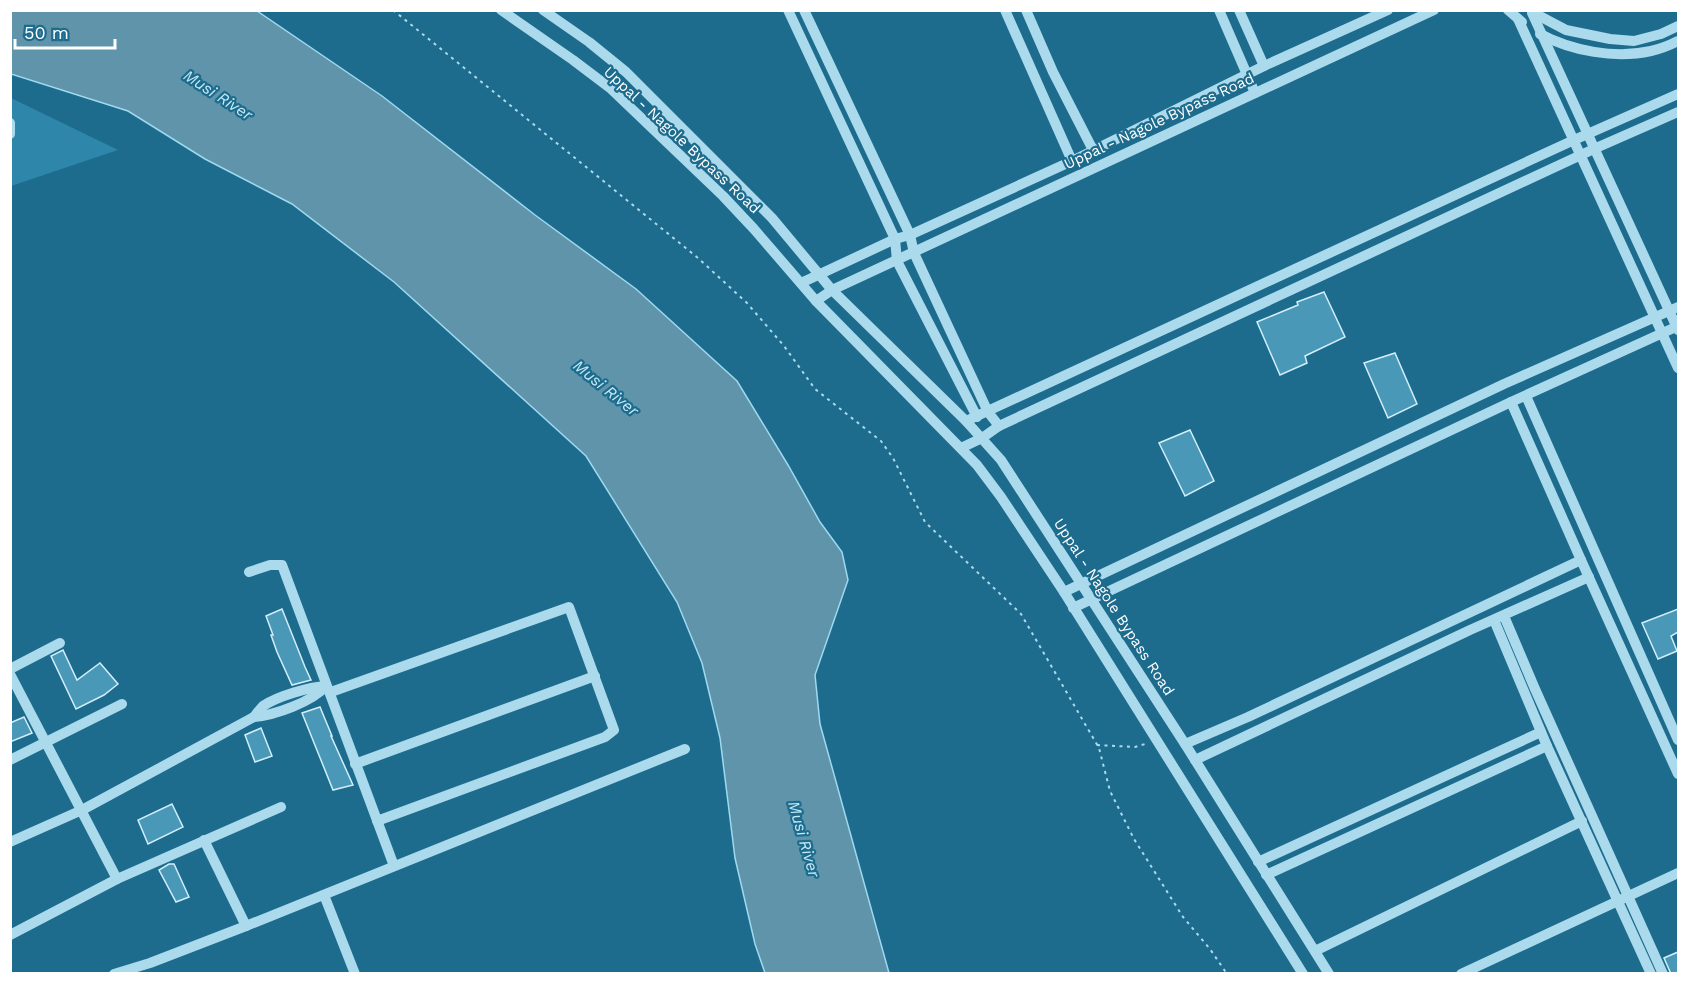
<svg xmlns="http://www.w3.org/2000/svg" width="1689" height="984" font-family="'Work Sans',sans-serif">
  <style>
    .green { fill: #2e86aa }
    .water { fill: #5f94aa; stroke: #9fd9ef; stroke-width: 1.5 }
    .building { fill: #4a98b8; stroke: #d1eef9; stroke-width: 1.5 }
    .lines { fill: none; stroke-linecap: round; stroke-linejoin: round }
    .path { stroke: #abdaed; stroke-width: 2; stroke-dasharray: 3 4.5; stroke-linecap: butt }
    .minor { stroke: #abdaed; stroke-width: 10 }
    .labels { text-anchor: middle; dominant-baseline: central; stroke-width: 4.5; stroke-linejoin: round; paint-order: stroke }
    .street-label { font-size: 15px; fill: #fff; stroke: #1d6c8e }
    .water-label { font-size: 16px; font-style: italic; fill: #c5e9f6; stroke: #1d6c8e }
  </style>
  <rect width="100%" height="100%" fill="#1d6c8e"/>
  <path class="green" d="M11,98L118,150L11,186Z"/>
  <path class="water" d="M11,10L257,11L382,96L535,215L636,289L737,381L788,465L820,522L842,552L848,580L815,675L820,724L889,973H765L755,944L735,858L720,738L702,663L677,602L586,456L394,282L292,204L205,159L128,111L11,74Z"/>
  <g class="building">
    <path d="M1324,292L1345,337L1305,356L1307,363L1280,375L1257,322L1298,305L1297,302Z"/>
    <path d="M1395,353L1417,404L1388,418L1364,363Z"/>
    <path d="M1190,430L1214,481L1185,496L1159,443Z"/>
    <path d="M282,609L305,667L311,680L292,685L277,652L271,635H273L266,616Z"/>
    <path d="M1678,609V632L1671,636L1677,651L1658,659L1642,623Z"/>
    <path d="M63,650L77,680L100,663L118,684L104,695L76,709L51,656Z"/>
    <path d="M320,707L332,736H331L353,785L333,790L302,713Z"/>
    <path d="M24,717L32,733L10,742V723Z"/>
    <path d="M261,728L272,756L255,762L245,735Z"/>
    <path d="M172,804L183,827L148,844L138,820Z"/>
    <path d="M169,864H174L189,897L176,902L159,870Z"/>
    <path d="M1678,952V974H1671L1664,958Z"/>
  </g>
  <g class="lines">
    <g class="path">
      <path d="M393,10L698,258L747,303L784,346L815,389L881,441L893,458L925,522L1021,614L1099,748L1110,791L1134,839L1183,917L1210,949L1227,974"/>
      <path d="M1097,745L1135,747L1145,744"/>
    </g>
    <g class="minor">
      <path d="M501,10L573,60L610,88L723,196L754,229L816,301L977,465L1001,497L1064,592L1303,974"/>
      <path d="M543,10L589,42L626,72L772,218L832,290L966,421L1001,460L1185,744L1329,974"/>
      <path d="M788,10L895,239L897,261L977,417"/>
      <path d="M804,10L910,235L914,253L988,412L999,426"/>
      <path d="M1005,10L1072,161"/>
      <path d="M1026,10L1053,72L1093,150"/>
      <path d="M1219,10L1255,93"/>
      <path d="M1239,10L1264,66"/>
      <path d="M1508,10L1522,22"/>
      <path d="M1532,12L1566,30L1610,39L1634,41L1661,34L1678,26"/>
      <path d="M1532,13L1678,330"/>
      <path d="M1518,19L1678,368"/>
      <path d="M1540,34C1572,51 1615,59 1651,51C1660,49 1670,45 1678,41"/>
      <path d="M10,123V134"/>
      <path d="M801,283L895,239L910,235L1072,161L1264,66L1388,10"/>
      <path d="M816,301L832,290L1434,10"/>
      <path d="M1526,396L1678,740"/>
      <path d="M1511,402L1581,560L1678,774"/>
      <path d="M966,421L1574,140L1678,94"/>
      <path d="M961,448L982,438L999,426L1596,148L1678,112"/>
      <path d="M249,572L270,565H282L394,866"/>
      <path d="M1064,592L1504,384L1678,307"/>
      <path d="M1073,608L1511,402L1678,326"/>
      <path d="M1504,616L1535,689L1663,974"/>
      <path d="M1494,620L1547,746L1651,974"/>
      <path d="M10,669L60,643"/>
      <path d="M10,674L117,879"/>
      <path d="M331,692L569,607L614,730L605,737L377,821"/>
      <path d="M254,717C257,713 260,709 263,706C278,696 309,687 326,686"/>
      <path d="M1185,744L1248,717L1581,560"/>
      <path d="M10,760L122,704"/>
      <path d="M1195,760L1470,630L1589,577"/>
      <path d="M355,764L595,676"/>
      <path d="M204,840L246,926"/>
      <path d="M10,842L82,810L254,717C275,715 312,702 326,686"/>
      <path d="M1258,862L1541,732"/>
      <path d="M1266,875L1547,746"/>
      <path d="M324,895L355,974"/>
      <path d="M10,935L117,879L281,807"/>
      <path d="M1315,951L1582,821"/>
      <path d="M114,974L150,963L246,926L685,749"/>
      <path d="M1461,974L1678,873"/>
    </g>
  </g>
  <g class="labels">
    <g class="street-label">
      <text transform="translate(1159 121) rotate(-25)">Uppal - Nagole Bypass Road</text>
      <text transform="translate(682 140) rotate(43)">Uppal - Nagole Bypass Road</text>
      <text transform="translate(1114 607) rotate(57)">Uppal - Nagole Bypass Road</text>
    </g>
    <g class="water-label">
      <text transform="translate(218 95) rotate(33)">Musi River</text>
      <text transform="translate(606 388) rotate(39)">Musi River</text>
      <text transform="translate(804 839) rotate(74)">Musi River</text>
    </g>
  </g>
  <rect width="1689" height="984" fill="none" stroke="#ffffff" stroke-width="24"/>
  <path d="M15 39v9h100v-9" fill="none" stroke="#ffffff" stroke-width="3"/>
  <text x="24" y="39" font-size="18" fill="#ffffff" stroke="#1d6c8e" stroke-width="4.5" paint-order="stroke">50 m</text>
</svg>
